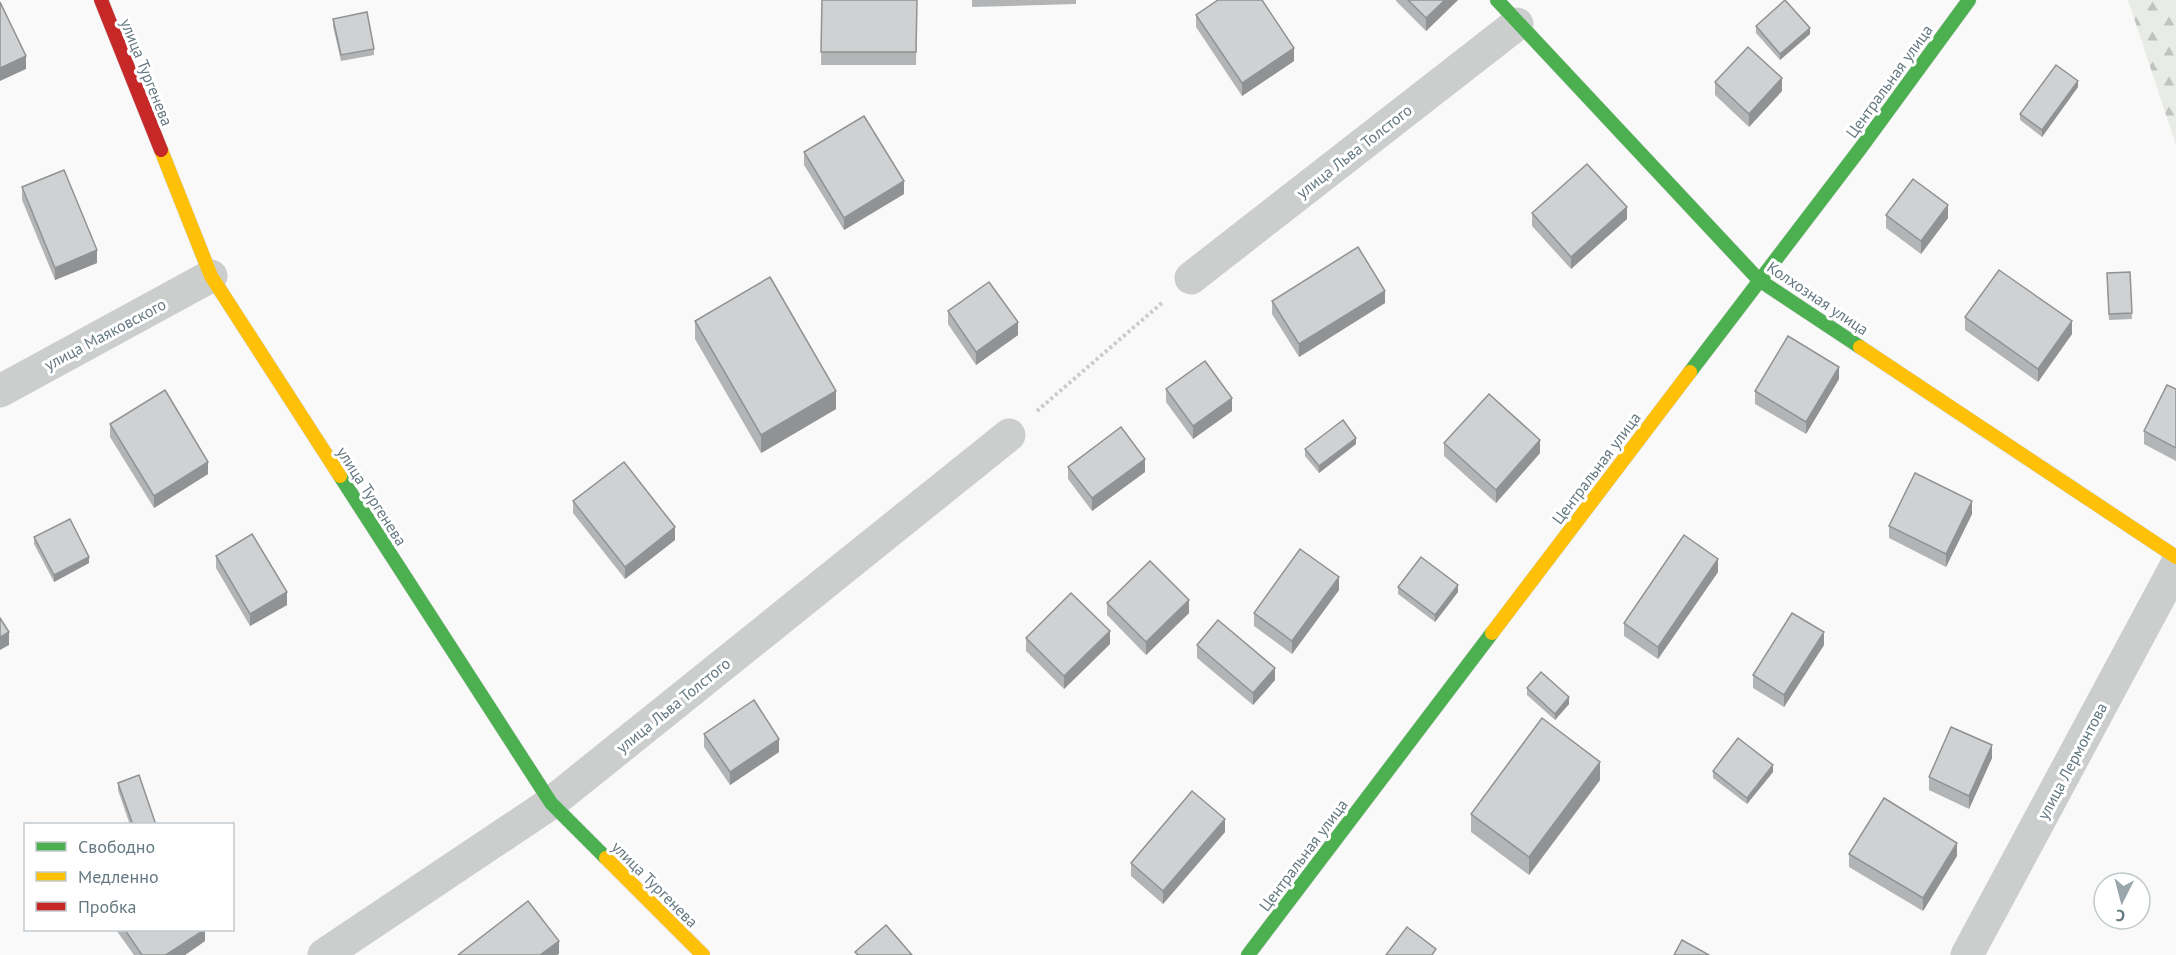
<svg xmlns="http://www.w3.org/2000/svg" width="2176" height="955" font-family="'PT Sans',sans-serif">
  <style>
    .forest { fill: url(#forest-firs) }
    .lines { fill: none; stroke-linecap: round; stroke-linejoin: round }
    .fast-casing { stroke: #d5d6d7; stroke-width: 15 }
    .slow-casing { stroke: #d5d6d7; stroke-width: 15 }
    .jam-casing { stroke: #d5d6d7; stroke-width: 15 }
    .path { stroke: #cacbcc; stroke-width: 4; stroke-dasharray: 3 3; stroke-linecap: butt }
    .street { stroke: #cccece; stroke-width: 33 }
    .fast { stroke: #4caf50; stroke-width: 14 }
    .slow { stroke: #ffc107; stroke-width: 14 }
    .jam { stroke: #c62828; stroke-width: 14 }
    .wall { fill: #b2b4b5 }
    .shaded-wall { fill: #919293 }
    .building { fill: #cfd1d2; stroke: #919293; stroke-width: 1.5 }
    .labels { text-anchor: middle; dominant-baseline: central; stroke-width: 6; stroke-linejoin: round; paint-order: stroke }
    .street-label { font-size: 16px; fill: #657983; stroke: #fff }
  </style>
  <defs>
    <pattern id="forest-firs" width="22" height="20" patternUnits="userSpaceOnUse" patternTransform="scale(1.5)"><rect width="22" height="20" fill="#e8ebe6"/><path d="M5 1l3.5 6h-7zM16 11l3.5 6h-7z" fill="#c0c3c0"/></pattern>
  </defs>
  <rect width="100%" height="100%" fill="#f9f9f9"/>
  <path class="forest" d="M2128,0H2176V145Z"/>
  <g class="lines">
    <defs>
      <g id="fast">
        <path d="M1497,0L1759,280L1860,347"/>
        <path d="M1690,372L1860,149L1969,0"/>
        <path d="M340,476L551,803L606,858"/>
        <path d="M1248,955L1492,633"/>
      </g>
      <g id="slow">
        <path d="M161,150L211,276L340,476"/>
        <path d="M1860,347L2176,557"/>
        <path d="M1492,633L1690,372"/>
        <path d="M606,858L703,955"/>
      </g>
      <path id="jam" d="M101,0L161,150"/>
    </defs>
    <use href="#fast" class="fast-casing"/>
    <use href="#slow" class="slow-casing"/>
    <use href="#jam" class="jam-casing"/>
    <path class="path" d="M1037,411L1163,302"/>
    <g class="street">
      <path d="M1191,278L1517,24"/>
      <path d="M0,391L211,276"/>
      <path d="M324,955L551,803L1009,435"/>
      <path d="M1967,955L2176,566"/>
    </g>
    <use href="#fast" class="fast"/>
    <use href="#slow" class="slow"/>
    <use href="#jam" class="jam"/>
  </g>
  <g class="wall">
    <path d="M822,0H917L916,65H821Z"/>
    <path d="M972,0H1076V4L972,7Z"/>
    <path d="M1396,0H1458L1426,31L1396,1Z"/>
    <path d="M1196,15L1294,61L1242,96L1196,27Z"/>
    <path d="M333,19L374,49V55L341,61L333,26Z"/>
    <path d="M1756,26L1810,34L1780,60L1756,33Z"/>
    <path d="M1715,82L1782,91L1749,127L1715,95Z"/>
    <path d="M2078,87L2042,137L2020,120V114Z"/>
    <path d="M804,152L904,194L844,230L804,165Z"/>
    <path d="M22,187L97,263L55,280L22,200Z"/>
    <path d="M1532,213L1627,219L1571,269L1532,226Z"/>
    <path d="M1886,215L1948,218L1921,254L1886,228Z"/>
    <path d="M2130,272L2132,319L2109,320L2107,280Z"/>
    <path d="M1272,301L1385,303L1299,357L1272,314Z"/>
    <path d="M948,311L1018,335L976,365L948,324Z"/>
    <path d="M1965,317L2072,334L2038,382L1965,330Z"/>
    <path d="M695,321L836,409L761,453L695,339Z"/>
    <path d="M1839,379L1806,434L1755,404V391Z"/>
    <path d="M1166,389L1232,411L1193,439L1166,402Z"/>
    <path d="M2176,389V461L2144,444V431Z"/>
    <path d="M110,424L208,474L154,508L110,437Z"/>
    <path d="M1444,443L1540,453L1496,503L1444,456Z"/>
    <path d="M1356,444L1319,473L1305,456V449Z"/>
    <path d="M1068,467L1145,472L1092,511L1068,479Z"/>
    <path d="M573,501L675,540L625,579L573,513Z"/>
    <path d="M1972,514L1946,567L1889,538V526Z"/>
    <path d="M34,537L89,563L54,582L34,544Z"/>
    <path d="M216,556L287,605L250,626L216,568Z"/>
    <path d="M1718,572L1658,659L1624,636V623Z"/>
    <path d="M1398,587L1458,592L1435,622L1398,594Z"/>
    <path d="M1339,590L1292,654L1254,626V613Z"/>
    <path d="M1107,603L1189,613L1146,655L1107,615Z"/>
    <path d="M1026,638L1110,644L1064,689L1026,651Z"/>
    <path d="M1197,645L1275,680L1253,705L1197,658Z"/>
    <path d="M1824,645L1784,707L1753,688V675Z"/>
    <path d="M1527,688L1569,704L1555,720L1527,695Z"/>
    <path d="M704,734L779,752L730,785L704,747Z"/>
    <path d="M1992,758L1969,809L1929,790V777Z"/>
    <path d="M1713,771L1773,772L1747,804L1713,778Z"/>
    <path d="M1600,780L1529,875L1471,832V814Z"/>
    <path d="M118,783L156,825H130L118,790Z"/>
    <path d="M1225,832L1163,904L1131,876V863Z"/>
    <path d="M1849,854L1957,856L1923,911L1849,867Z"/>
    <path d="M116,930H205V941L185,955H134Z"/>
  </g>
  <g class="shaded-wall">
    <path d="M1445,0H1458L1426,31V18Z"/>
    <path d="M1810,28V34L1780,60V54Z"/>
    <path d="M1294,48V61L1242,96V83Z"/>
    <path d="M26,56V69L0,81V68Z"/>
    <path d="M1782,78V91L1749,127V114Z"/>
    <path d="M2078,81V87L2042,137V130Z"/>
    <path d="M904,181V194L844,230V218Z"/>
    <path d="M1948,205V218L1921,254V241Z"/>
    <path d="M1627,207V219L1571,269V257Z"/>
    <path d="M97,250V263L55,280V268Z"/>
    <path d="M1385,291V303L1299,357V344Z"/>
    <path d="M2072,321V334L2038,382V369Z"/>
    <path d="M1018,322V335L976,365V352Z"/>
    <path d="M1839,367V379L1806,434V422Z"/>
    <path d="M836,391V409L761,453V435Z"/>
    <path d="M1232,398V411L1193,439V426Z"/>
    <path d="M1356,438V444L1319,473V466Z"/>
    <path d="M1540,440V453L1496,503V490Z"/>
    <path d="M1145,459V472L1092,511V498Z"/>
    <path d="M208,462V474L154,508V496Z"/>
    <path d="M1972,501V514L1946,567V554Z"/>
    <path d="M675,527V540L625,579V567Z"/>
    <path d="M89,557V563L54,582V575Z"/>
    <path d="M1718,559V572L1658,659V647Z"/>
    <path d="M1339,577V590L1292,654V641Z"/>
    <path d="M1458,585V592L1435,622V615Z"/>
    <path d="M287,592V605L250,626V614Z"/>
    <path d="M1189,600V613L1146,655V642Z"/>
    <path d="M1110,631V644L1064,689V676Z"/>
    <path d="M9,632V645L0,650V637Z"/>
    <path d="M1824,632V645L1784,707V695Z"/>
    <path d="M1275,668V680L1253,705V693Z"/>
    <path d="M1569,697V704L1555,720V714Z"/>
    <path d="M779,739V752L730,785V772Z"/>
    <path d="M1992,745V758L1969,809V796Z"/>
    <path d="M1600,762V780L1529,875V857Z"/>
    <path d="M1773,765V772L1747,804V798Z"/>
    <path d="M1225,819V832L1163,904V891Z"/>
    <path d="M1957,843V856L1923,911V898Z"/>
    <path d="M204,930H205V941L185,955H166Z"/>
    <path d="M559,941V954L557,955H540Z"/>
  </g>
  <g class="building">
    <path d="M822,0H917L916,52H821Z"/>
    <path d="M1218,0H1262L1294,48L1242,83L1196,15Z"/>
    <path d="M1408,0H1445L1426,18Z"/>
    <path d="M1785,0L1810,28L1780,54L1756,26Z"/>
    <path d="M0,2L26,56L0,68Z"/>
    <path d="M367,12L374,49L341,55L333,19Z"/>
    <path d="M1748,47L1782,78L1749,114L1715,82Z"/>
    <path d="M2056,65L2078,81L2042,130L2020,114Z"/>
    <path d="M864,116L904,181L844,218L804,152Z"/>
    <path d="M1587,164L1627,207L1571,257L1532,213Z"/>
    <path d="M64,170L97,250L55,268L22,187Z"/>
    <path d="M1913,179L1948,205L1921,241L1886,215Z"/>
    <path d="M1358,247L1385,291L1299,344L1272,301Z"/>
    <path d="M1999,270L2072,321L2038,369L1965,317Z"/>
    <path d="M2130,272L2132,313L2109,314L2107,273Z"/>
    <path d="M770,277L836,391L761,435L695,321Z"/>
    <path d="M989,282L1018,322L976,352L948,311Z"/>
    <path d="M1788,336L1839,367L1806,422L1755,391Z"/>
    <path d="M1205,361L1232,398L1193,426L1166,389Z"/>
    <path d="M2167,385L2176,389V448L2144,431Z"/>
    <path d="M165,390L208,462L154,496L110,424Z"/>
    <path d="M1489,394L1540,440L1496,490L1444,443Z"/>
    <path d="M1343,420L1356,438L1319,466L1305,449Z"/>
    <path d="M1121,427L1145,459L1092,498L1068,467Z"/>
    <path d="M624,462L675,527L625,567L573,501Z"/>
    <path d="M1915,473L1972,501L1946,554L1889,526Z"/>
    <path d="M70,519L89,557L54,575L34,537Z"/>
    <path d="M252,534L287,592L250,614L216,556Z"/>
    <path d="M1684,535L1718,559L1658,647L1624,623Z"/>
    <path d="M1300,549L1339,577L1292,641L1254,613Z"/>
    <path d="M1421,557L1458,585L1435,615L1398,587Z"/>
    <path d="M1150,561L1189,600L1146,642L1107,603Z"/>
    <path d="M1071,593L1110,631L1064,676L1026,638Z"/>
    <path d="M1792,613L1824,632L1784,695L1753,675Z"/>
    <path d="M0,618L9,632L0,637Z"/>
    <path d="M1218,620L1275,668L1253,693L1197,645Z"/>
    <path d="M1541,672L1569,697L1555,714L1527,688Z"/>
    <path d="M754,700L779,739L730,772L704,734Z"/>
    <path d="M1542,718L1600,762L1529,857L1471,814Z"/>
    <path d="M1951,727L1992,745L1969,796L1929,777Z"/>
    <path d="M1738,738L1773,765L1747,798L1713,771Z"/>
    <path d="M139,775L156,825H133L118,783Z"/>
    <path d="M1192,791L1225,819L1163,891L1131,863Z"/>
    <path d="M1884,798L1957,843L1923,898L1849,854Z"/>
    <path d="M528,901L559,941L540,955H458Z"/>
    <path d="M886,925L912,955H858L855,952Z"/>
    <path d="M1407,927L1436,949L1432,955H1386Z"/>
    <path d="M125,930H204L166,955H142Z"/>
    <path d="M1682,940L1709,955H1674Z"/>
  </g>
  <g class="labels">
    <g class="street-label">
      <text transform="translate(147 72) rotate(68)">улица Тургенева</text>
      <text transform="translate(1889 81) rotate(-54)">Центральная улица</text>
      <text transform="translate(1354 151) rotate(-38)">улица Льва Толстого</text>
      <text transform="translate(1818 298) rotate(34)">Колхозная улица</text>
      <text transform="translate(105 334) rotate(-28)">улица Маяковского</text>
      <text transform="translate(1596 468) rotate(-53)">Центральная улица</text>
      <text transform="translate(372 496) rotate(57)">улица Тургенева</text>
      <text transform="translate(673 705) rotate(-39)">улица Льва Толстого</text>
      <text transform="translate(2072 761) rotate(-62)">улица Лермонтова</text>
      <text transform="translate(1303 855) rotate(-53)">Центральная улица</text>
      <text transform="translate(655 884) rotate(45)">улица Тургенева</text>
    </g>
  </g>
  <rect x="24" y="823" width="210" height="108" fill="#ffffff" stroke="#c1c9cd" stroke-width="1.5"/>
  <rect x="36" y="842" width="30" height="9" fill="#4caf50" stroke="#c1c9cd" stroke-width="1.5"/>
  <text x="78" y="853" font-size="18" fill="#657983">Свободно</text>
  <rect x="36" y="872" width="30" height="9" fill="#ffc107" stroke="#c1c9cd" stroke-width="1.5"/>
  <text x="78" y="883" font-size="18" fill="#657983">Медленно</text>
  <rect x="36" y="902" width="30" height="9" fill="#c62828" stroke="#c1c9cd" stroke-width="1.5"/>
  <text x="78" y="913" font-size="18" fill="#657983">Пробка</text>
  <g transform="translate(2122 901) rotate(186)"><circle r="28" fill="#ffffff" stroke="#c1c9cd" stroke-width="1.5"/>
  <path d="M0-4.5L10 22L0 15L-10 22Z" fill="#99a6ac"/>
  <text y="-9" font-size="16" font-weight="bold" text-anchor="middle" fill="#657983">С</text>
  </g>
</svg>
